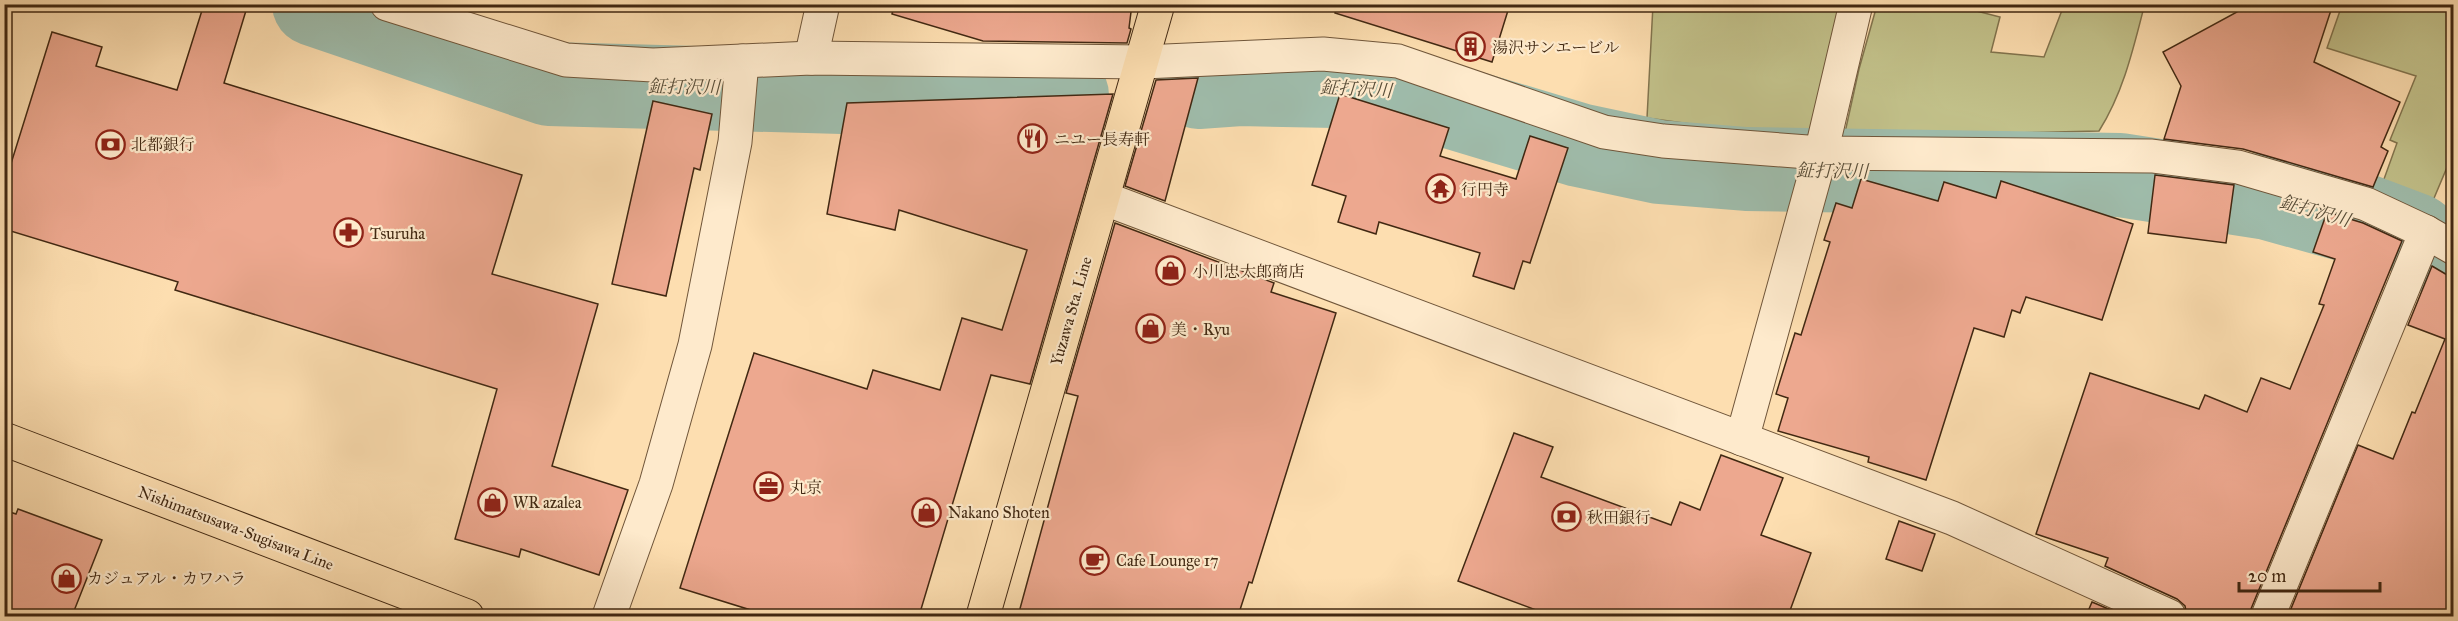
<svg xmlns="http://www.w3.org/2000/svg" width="2458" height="621" font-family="'IM FELL Great Primer','Noto Serif JP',serif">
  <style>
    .green { fill: #c2c18a; stroke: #82744e; stroke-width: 1.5 }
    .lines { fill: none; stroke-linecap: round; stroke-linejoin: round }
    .river { stroke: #9fbcab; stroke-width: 84 }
    .building { fill: #eda88f; stroke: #412812; stroke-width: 1.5 }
    .minor-casing { stroke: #70563a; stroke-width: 35 }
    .major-casing { stroke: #412812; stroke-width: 35 }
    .minor { stroke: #feeacc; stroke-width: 33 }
    .major { stroke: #fddeb0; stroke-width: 33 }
    .labels { text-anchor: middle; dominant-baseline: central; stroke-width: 4.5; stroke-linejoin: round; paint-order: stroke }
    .poi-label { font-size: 16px; fill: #412812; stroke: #feeacc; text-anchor: start }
    .street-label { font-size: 16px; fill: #412812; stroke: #feeacc }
    .water-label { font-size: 18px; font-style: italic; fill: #584d38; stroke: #feeacc }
  </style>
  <rect width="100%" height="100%" fill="#fddeb0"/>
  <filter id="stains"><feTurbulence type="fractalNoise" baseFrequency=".00333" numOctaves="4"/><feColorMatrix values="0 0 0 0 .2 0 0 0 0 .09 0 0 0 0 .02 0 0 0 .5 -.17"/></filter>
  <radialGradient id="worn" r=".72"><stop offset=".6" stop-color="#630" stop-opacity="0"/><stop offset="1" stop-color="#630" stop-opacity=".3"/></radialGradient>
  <g class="green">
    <path d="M1653,5H1845L1816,133L1771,135L1647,118Z"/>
    <path d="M2137,5L2144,7C2133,50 2123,93 2099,131L1844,137L1859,69L1877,5H1953L2000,17L1991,52L2044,57L2064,5Z"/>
    <path d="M2342,5H2453V50L2451,56L2454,62L2453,153L2429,210L2379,193L2397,143L2390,140L2416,76L2327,48Z"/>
  </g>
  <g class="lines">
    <g class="river">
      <path d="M314,4L549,84L878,93L1067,95"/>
      <path d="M1198,87L1240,84L1386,87L1579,145L1659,162L1746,169L2120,175L2268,198L2358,223L2362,215L2415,235L2454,264"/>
    </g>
  </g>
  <g class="building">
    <path d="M204,4H248L224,83L522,175L492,274L598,304L552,466L628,490L599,575L521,549L519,557L455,539L497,389L175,290L178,282L4,229V186L52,32L102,47L96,66L177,90Z"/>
    <path d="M894,4H1132L1129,28L1131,29L1127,43L983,41L892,14Z"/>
    <path d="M1337,4H1510L1492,62L1335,13Z"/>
    <path d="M2240,4H2333L2314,62L2400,102L2381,147L2388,151L2373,187L2243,149L2164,139L2181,86L2163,52L2237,12Z"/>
    <path d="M1198,78L1165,201L1125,186L1156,80Z"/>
    <path d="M1113,94L1030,384L991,375L919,616H770L680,588L754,353L867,389L873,370L940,390L962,318L1002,330L1027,250L899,210L895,230L827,214L847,103Z"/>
    <path d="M1340,94L1449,128L1440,156L1516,179L1530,136L1568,148L1530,263L1523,261L1514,289L1473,276L1480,253L1379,222L1376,234L1338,222L1346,196L1312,185Z"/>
    <path d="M653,101L712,114L700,170L694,168L666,296L612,284Z"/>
    <path d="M2155,175L2234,185L2226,243L2148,233Z"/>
    <path d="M1861,179L1938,201L1944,182L1996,198L2001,181L2133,224L2102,320L2026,297L2020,313L2012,310L2004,337L1974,328L1926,480L1868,462L1869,457L1778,431L1788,398L1776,394L1795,333L1801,335L1830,242L1824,240L1836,203L1852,208Z"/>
    <path d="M2327,212L2363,223L2402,241L2251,609L2250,616H2187L2185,606L2177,599L2105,566L2108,558L2036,534L2090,373L2199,409L2205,395L2247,412L2261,378L2290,389L2324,305L2319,304L2335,259L2313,252Z"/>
    <path d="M1115,223L1274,283L1271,292L1336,313L1252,583L1249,582L1238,616H1018L1078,396L1066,393Z"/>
    <path d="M2432,266L2454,279V616H2288L2358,445L2393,459L2412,412L2415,413L2445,339L2408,325Z"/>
    <path d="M1514,433L1553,447L1541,477L1671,525L1680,502L1700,510L1721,455L1783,478L1761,535L1811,553L1788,616H1552L1458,581Z"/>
    <path d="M18,509L102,540L72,616H4V510L16,514Z"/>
    <path d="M1899,521L1935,534L1922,571L1886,559Z"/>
    <path d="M2092,602L2125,616H2086Z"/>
  </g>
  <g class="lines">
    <defs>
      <g id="minor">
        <path d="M387,4L566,60L653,65L811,58L1143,62L1323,54L1398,61L1604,132L1663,141L1821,153L2152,156L2238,167L2366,204L2426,232L2454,248"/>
        <path d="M811,58L823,4"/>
        <path d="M1103,198L1952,518L2169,616"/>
        <path d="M1742,439L1821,153L1856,4"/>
        <path d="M609,616L656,484L695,345L735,142L742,61"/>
        <path d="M2268,616L2426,232"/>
      </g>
      <g id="major">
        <path d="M4,439L467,616"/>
        <path d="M983,616L1158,4"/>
      </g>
    </defs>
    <use href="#minor" class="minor-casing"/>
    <use href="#major" class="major-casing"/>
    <use href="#minor" class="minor"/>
    <use href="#major" class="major"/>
  </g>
  <defs>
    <symbol id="building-ring" viewBox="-11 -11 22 22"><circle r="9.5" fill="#feeacc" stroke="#8f2418" stroke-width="1.5"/><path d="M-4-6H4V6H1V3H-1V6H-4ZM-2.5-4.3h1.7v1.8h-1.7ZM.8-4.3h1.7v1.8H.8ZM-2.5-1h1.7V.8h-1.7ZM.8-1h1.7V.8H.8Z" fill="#8f2418"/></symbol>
    <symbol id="restaurant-ring" viewBox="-11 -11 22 22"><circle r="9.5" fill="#feeacc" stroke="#8f2418" stroke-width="1.5"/><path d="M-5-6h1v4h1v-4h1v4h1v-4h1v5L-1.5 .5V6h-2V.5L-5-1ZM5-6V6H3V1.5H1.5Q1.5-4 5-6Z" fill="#8f2418"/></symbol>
    <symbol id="bank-ring" viewBox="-11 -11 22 22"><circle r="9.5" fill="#feeacc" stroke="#8f2418" stroke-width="1.5"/><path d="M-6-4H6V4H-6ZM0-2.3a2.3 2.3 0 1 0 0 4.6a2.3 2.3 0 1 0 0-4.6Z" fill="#8f2418"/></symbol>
    <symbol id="temple-ring" viewBox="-11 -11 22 22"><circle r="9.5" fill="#feeacc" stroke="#8f2418" stroke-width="1.5"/><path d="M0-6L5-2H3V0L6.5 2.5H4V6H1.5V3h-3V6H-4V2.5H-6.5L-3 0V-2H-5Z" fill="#8f2418"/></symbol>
    <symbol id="pharmacy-ring" viewBox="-11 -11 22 22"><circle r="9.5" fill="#feeacc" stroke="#8f2418" stroke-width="1.5"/><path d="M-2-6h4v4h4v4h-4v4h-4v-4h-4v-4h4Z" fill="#8f2418"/></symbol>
    <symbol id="shop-ring" viewBox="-11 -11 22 22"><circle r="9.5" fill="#feeacc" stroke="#8f2418" stroke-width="1.5"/><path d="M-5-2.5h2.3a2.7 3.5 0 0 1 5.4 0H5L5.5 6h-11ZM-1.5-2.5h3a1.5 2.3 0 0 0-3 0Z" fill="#8f2418"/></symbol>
    <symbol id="office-ring" viewBox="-11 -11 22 22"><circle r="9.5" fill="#feeacc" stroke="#8f2418" stroke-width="1.5"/><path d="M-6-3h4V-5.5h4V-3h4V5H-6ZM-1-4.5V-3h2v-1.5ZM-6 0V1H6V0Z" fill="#8f2418"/></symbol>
    <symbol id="cafe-ring" viewBox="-11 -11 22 22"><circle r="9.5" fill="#feeacc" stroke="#8f2418" stroke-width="1.5"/><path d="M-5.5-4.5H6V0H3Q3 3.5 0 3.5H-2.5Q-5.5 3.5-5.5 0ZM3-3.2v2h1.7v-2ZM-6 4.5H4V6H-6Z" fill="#8f2418"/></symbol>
  </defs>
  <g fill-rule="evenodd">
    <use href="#building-ring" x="1454" y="30" width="33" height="33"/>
    <use href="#restaurant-ring" x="1016" y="122" width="33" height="33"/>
    <use href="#bank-ring" x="94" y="128" width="33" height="33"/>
    <use href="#temple-ring" x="1424" y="172" width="33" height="33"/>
    <use href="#pharmacy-ring" x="332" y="216" width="33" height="33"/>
    <use href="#shop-ring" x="1154" y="254" width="33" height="33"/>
    <use href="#shop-ring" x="1134" y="312" width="33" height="33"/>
    <use href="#office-ring" x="752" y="470" width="33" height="33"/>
    <use href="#shop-ring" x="476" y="486" width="33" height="33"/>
    <use href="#shop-ring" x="910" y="496" width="33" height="33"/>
    <use href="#bank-ring" x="1550" y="500" width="33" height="33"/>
    <use href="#cafe-ring" x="1078" y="544" width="33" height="33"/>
    <use href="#shop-ring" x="50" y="562" width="33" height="33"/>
  </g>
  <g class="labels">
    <g class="poi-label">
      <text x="1492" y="47">湯沢サンエービル</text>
      <text x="1054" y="139">ニユー長寿軒</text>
      <text x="131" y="144">北都銀行</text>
      <text x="1461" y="189">行円寺</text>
      <text x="370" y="233">Tsuruha</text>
      <text x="1192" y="271">小川忠太郎商店</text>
      <text x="1171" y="329">美・Ryu</text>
      <text x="790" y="487">丸京</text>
      <text x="513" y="502">WR azalea</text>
      <text x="948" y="512">Nakano Shoten</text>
      <text x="1587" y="517">秋田銀行</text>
      <text x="1116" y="560">Cafe Lounge 17</text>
      <text x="87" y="578">カジュアル・カワハラ</text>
    </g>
    <g class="street-label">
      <text transform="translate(1071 311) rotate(-74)">Yuzawa Sta. Line</text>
      <text transform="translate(236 528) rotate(21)">Nishimatsusawa-Sugisawa Line</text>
    </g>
    <g class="water-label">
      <text transform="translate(684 87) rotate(1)">鉦打沢川</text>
      <text transform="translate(1356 89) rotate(3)">鉦打沢川</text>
      <text transform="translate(1832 171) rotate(1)">鉦打沢川</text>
      <text transform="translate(2315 211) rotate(16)">鉦打沢川</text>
    </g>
  </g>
  <rect width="2458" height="621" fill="none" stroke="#fddeb0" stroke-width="24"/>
  <rect x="6" y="6" width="2446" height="609" fill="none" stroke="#412812" stroke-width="3"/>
  <rect x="12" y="12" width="2434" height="597" fill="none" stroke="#412812" stroke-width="1.5"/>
  <path d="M2239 582v9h141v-9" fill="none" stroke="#412812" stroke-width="3"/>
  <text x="2248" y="582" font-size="18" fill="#412812" stroke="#feeacc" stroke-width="4.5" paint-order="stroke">20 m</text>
  <rect width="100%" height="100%" filter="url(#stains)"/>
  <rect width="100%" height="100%" fill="url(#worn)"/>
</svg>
